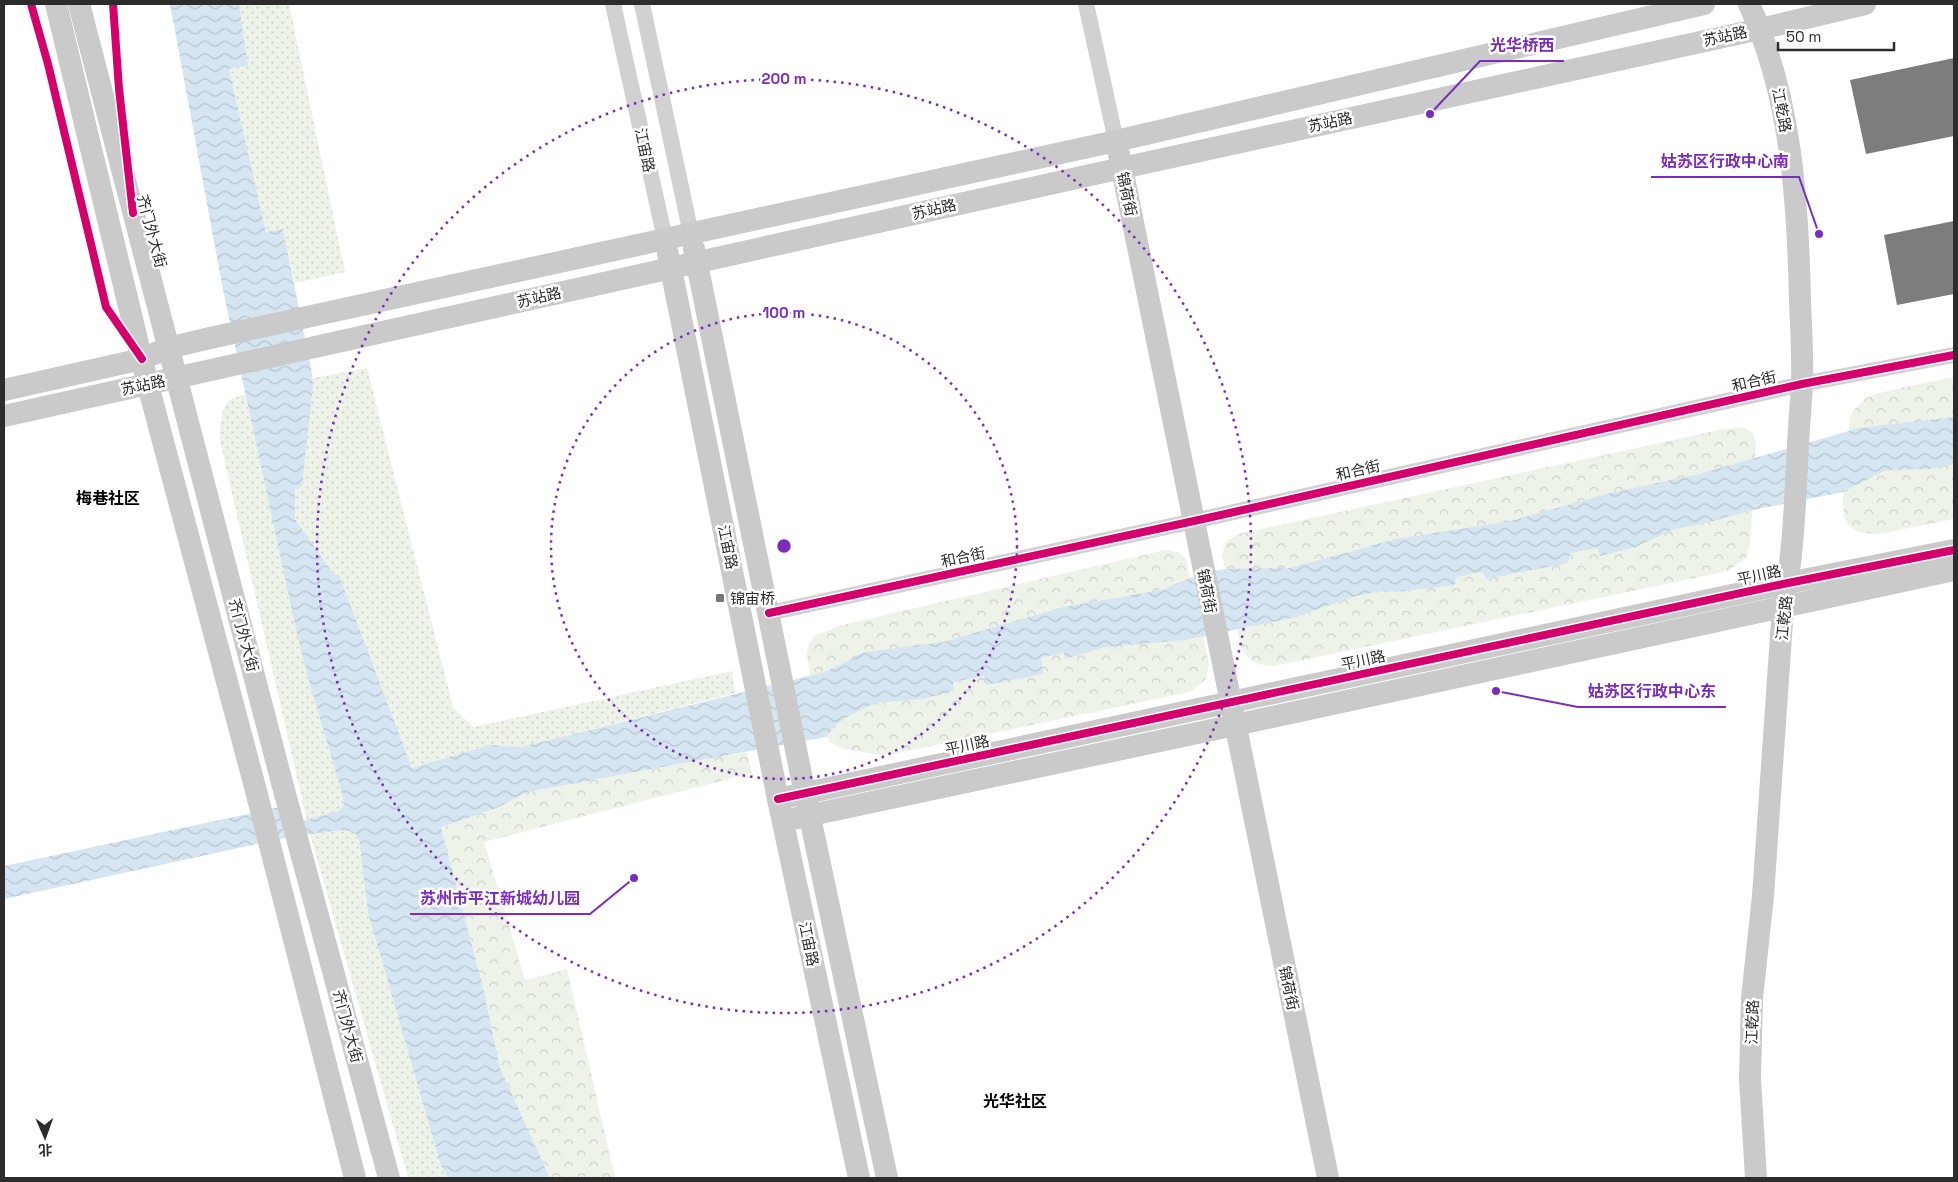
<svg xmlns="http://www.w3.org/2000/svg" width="1958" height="1182" font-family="'Space Grotesk','Noto Sans SC',sans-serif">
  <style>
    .grass { fill: url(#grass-dots) }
    .park { fill: url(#park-crowns) }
    .water { fill: url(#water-waves) }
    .building { fill: #7d7d7d }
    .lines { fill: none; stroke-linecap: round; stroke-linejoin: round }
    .street { stroke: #d1d1d1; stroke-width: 16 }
    .secondary { stroke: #cacaca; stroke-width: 22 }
    .cycleway-casing { stroke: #fff; stroke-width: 11 }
    .cycleway { stroke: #d6006c; stroke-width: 8 }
    .ring { fill: none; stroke: #7b2cbf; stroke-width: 2.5; stroke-dasharray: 2.5 5 }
    .poi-dot { fill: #767676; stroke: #fff; stroke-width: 2 }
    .labels { text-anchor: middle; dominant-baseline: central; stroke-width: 5; stroke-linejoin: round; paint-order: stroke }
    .street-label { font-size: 15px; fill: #2c2c2c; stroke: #fff }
    .poi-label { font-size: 15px; fill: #2c2c2c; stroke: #fff; text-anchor: start }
    .neighbourhood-label { font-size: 16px; font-weight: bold; fill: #000; stroke: #fff }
    .centre { fill: #7b2cbf; stroke: #fff; stroke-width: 2.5 }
    .ring-label { font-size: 15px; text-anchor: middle; font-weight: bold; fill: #7b2cbf; stroke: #fff; stroke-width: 5; stroke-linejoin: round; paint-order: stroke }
    .leader { fill: none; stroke: #7b2cbf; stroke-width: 2 }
    .callout-dot { fill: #7b2cbf; stroke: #fff; stroke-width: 2 }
    .callout-label { font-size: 16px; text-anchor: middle; font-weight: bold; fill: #7b2cbf; stroke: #fff; stroke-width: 5; stroke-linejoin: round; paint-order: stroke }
  </style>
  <defs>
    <pattern id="grass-dots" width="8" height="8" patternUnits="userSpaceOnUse" patternTransform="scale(1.25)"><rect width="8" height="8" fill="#eef3ea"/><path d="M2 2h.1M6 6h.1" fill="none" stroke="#ccd0c9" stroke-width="1.8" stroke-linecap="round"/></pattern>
    <pattern id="park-crowns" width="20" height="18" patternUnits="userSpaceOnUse" patternTransform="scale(1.25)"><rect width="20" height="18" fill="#eef3ea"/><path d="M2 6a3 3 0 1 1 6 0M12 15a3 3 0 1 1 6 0" fill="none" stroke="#ccd0c9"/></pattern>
    <pattern id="water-waves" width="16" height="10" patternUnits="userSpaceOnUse" patternTransform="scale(1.25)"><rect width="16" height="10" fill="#d5e5f1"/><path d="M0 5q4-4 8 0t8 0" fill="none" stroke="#b7c5cf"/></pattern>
  </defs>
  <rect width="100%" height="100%" fill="#fff"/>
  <g class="grass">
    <path d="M239,4H289L345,272L295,283L283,229L266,232L229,69L248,65Z"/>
    <path d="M367,368L453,707L473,727L732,671L735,693L521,747L489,745L412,768L339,575L334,576L295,519V488L302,487L313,378Z"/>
    <path d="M245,394L306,671L342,793L359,839L368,913L441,1166L448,1178H408L310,834L220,441C220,429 220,409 230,400C233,397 241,396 245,394Z"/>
  </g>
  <g class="park">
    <path d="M1954,377V519L1879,534C1867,534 1852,533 1845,520C1840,510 1847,425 1852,413C1855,408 1860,403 1865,399C1875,391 1938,381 1954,377Z"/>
    <path d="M1743,427C1752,430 1755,437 1756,446L1750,544L1746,558L1728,571L1274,666C1259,666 1249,661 1241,648L1222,555L1226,542L1238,534L1724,429Z"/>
    <path d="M1165,550L1178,552L1186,559L1209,664L1206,679L1194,689L1185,693L893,754H874L840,748L830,742L821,729L810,675L807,654L808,646L814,636L842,625Z"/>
    <path d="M747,752L752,773L484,842L525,980L567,969L615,1178H550L500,1068L483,987L441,827L497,808L528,792Z"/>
  </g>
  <path class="water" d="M170,4H239L248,65L229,69L266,232L283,229L312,373L313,385L302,487L295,488V519L334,575H339L412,768L489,745L521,747L825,672L865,652L943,642L1063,607L1150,592L1164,589L1190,578L1224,569L1290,568L1396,539L1511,521L1606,494L1699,474L1859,428L1954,417V464L1931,469L1886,470L1843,492L1753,510L1702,524L1675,529L1633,548L1600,556L1597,548L1570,553L1568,563L1486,579L1483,572L1456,577L1455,585L1396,592L1382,591L1356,596L1296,617L1185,640L1105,647L1065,659L1064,653L1041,657L1043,674L986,685L984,676L953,682L954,691L923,699L885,702L871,705L849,716L837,724L826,737L528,792L497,808L441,827L483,987L500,1068L550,1178H448L441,1166L368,913L359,839L354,832L341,830L294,836L4,899V866L285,806L290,824L339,811L344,805L343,797L306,671L294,620L223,290Z"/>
  <g class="building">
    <path d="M1954,58V136L1866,154L1850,80Z"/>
    <path d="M1954,221V294L1897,305L1884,235Z"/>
  </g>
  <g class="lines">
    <g class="street">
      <path d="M613,4L665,239"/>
      <path d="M642,4L691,234"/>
      <path d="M1086,4L1116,141"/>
      <path d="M769,613L1194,521L1802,384L1954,355"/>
    </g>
    <g class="secondary">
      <path d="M56,4L148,385L255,787L355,1178"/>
      <path d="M79,4L281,779L389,1178"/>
      <path d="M1749,4C1791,96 1798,200 1800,301C1801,328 1803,356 1802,384C1801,404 1799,424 1798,445C1795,499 1794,554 1783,607L1763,896L1752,998L1750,1079L1756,1178"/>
      <path d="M1119,154L1328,1178"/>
      <path d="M694,249L805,794L887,1178"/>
      <path d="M668,254L778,799L859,1178"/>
      <path d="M4,390L142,359L168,348L210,338L1116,141L1704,4"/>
      <path d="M4,416L1122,168L1760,29L1865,4"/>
      <path d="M778,799L1788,583L1954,550"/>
      <path d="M783,821L1235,725L1954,570"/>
    </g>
    <defs>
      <g id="cycleway">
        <path d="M31,4L48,64L106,307L142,359"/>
        <path d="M113,4L119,89L133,213"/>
        <path d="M769,613L1194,521L1802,384L1954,355"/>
        <path d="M778,799L1788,583L1954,550"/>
      </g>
    </defs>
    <use href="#cycleway" class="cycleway-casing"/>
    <use href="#cycleway" class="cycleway"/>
  </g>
  <g class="ring">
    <circle cx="784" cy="546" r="233"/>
    <circle cx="784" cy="546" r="467"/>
  </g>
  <rect class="poi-dot" x="715" y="593" width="10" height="10" rx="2.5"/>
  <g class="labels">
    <g class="street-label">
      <text transform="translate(1725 36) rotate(-12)">苏站路</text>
      <text transform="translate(1782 110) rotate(79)">江乾路</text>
      <text transform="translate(1330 122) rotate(-12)">苏站路</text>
      <text transform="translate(645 150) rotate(78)">江宙路</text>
      <text transform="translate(1127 194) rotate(78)">锦荷街</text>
      <text transform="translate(934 209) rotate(-13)">苏站路</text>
      <text transform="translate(152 231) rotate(75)">齐门外大街</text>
      <text transform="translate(539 297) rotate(-13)">苏站路</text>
      <text transform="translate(1754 381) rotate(-13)">和合街</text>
      <text transform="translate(143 385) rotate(-12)">苏站路</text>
      <text transform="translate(1358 470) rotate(-13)">和合街</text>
      <text transform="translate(728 547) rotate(78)">江宙路</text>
      <text transform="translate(963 557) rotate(-12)">和合街</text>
      <text transform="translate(1759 575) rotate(-12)">平川路</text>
      <text transform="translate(1207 591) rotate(79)">锦荷街</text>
      <text transform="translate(1784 618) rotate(-84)">江乾路</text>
      <text transform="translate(244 635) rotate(75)">齐门外大街</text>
      <text transform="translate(1363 660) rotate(-12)">平川路</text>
      <text transform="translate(967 745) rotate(-12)">平川路</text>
      <text transform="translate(809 944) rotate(78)">江宙路</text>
      <text transform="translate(1289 988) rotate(78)">锦荷街</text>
      <text transform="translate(1752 1022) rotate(-88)">江乾路</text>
      <text transform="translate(348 1026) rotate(75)">齐门外大街</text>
    </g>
    <g class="poi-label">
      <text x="730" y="598">锦宙桥</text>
    </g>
    <g class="neighbourhood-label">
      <text x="108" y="498">梅巷社区</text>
      <text x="1015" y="1101">光华社区</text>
    </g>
  </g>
  <circle cx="784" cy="546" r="8" class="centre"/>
  <g class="ring-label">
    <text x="784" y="84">200 m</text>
    <text x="784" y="318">100 m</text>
  </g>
  <path class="leader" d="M1430 114L1480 61H1564M1819 234L1799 177H1651M1496 691L1578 707H1726M634 878L590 914H410"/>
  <g class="callout-dot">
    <circle cx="1430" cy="114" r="5"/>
    <circle cx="1819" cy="234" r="5"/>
    <circle cx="1496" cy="691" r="5"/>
    <circle cx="634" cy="878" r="5"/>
  </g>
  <g class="callout-label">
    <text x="1522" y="51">光华桥西</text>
    <text x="1725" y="167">姑苏区行政中心南</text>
    <text x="1652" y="697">姑苏区行政中心东</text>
    <text x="500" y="904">苏州市平江新城幼儿园</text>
  </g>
  <rect width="1958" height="1182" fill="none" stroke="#2c2c2c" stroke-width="10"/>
  <g transform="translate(45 1137) rotate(178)" stroke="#ffffff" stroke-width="4" paint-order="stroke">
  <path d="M0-4L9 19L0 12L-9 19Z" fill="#2c2c2c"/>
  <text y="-8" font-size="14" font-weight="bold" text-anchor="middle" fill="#2c2c2c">北</text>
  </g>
  <path d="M1778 42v8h116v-8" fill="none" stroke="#2c2c2c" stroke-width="2.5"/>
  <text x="1786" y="42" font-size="15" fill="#2c2c2c" stroke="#ffffff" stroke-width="4" paint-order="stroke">50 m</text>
</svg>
